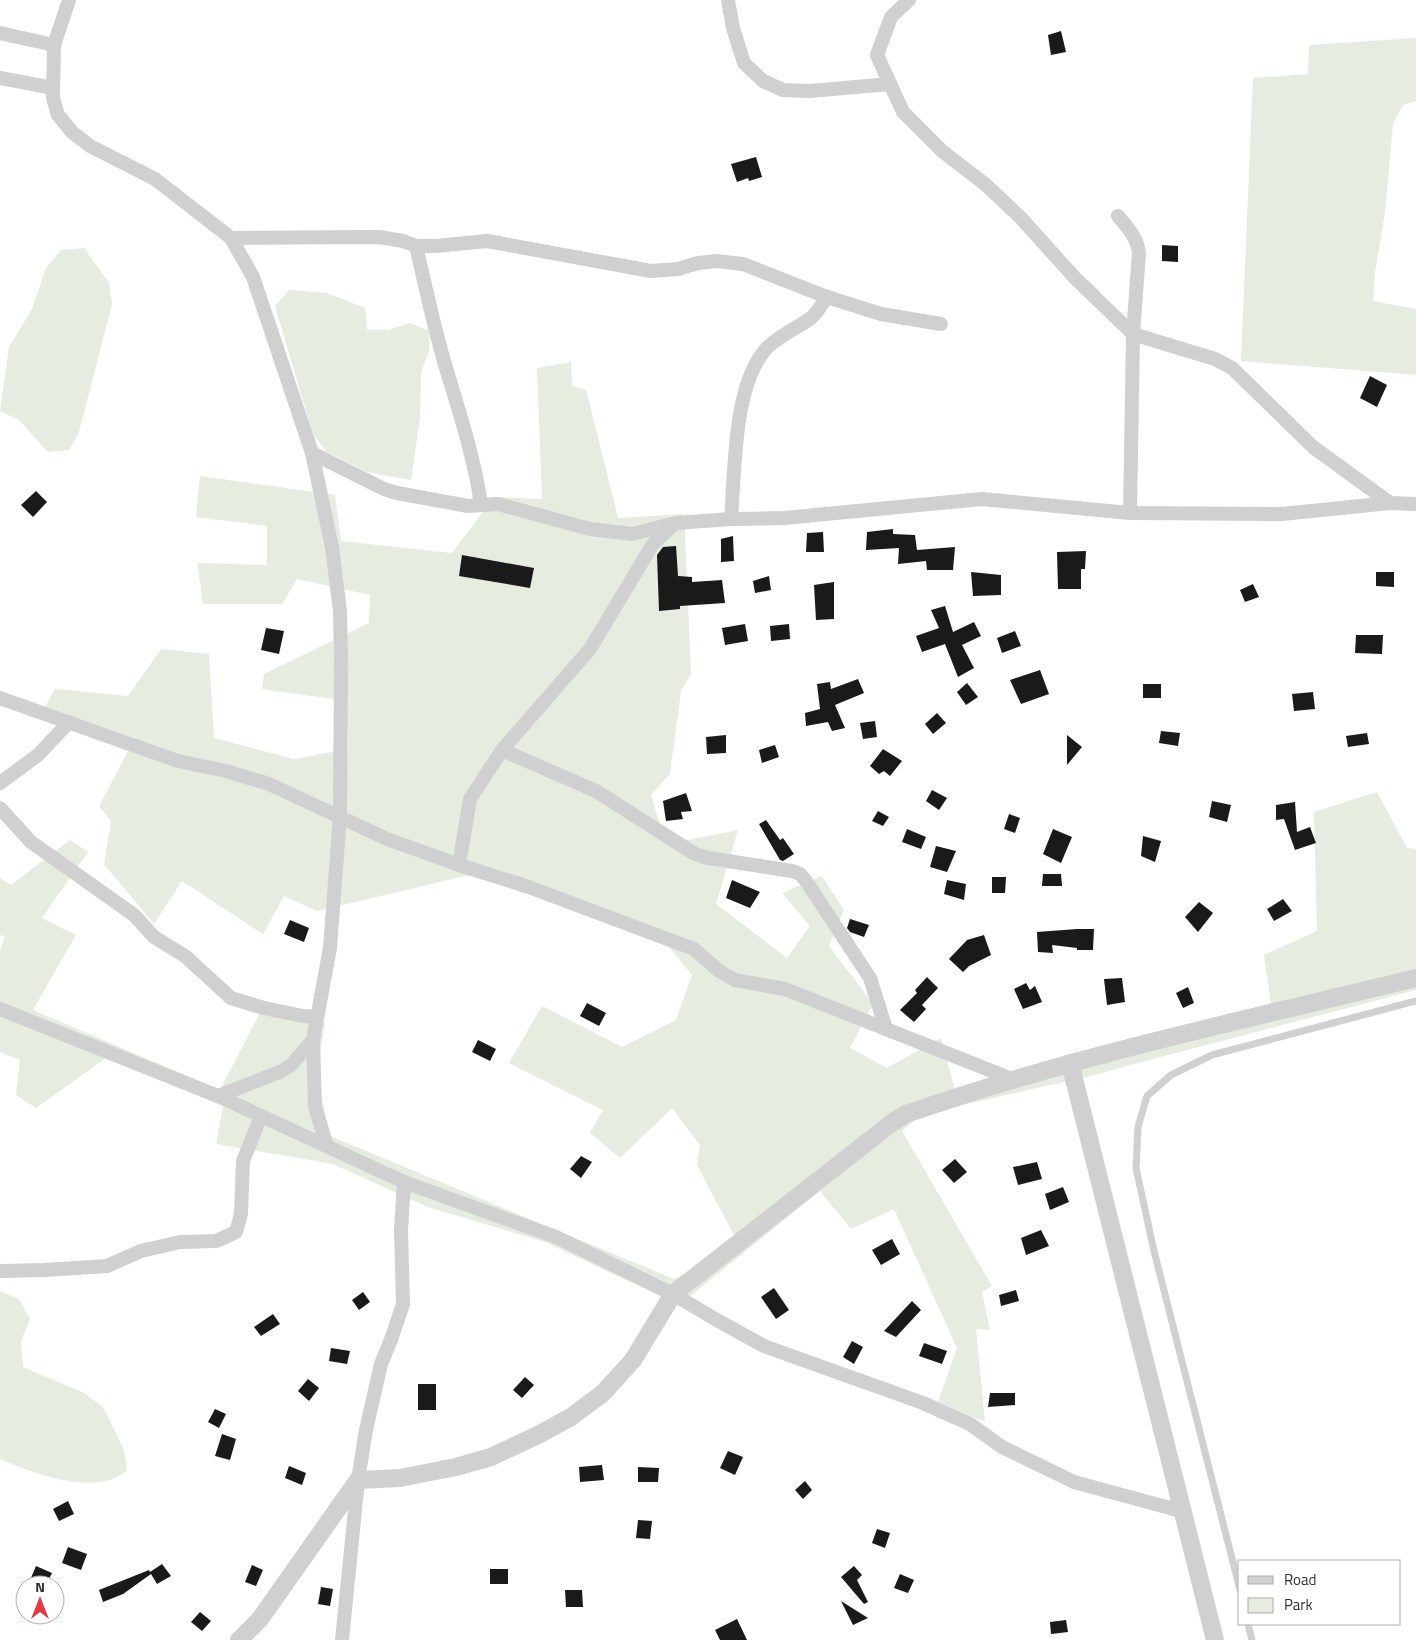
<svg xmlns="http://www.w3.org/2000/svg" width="1416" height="1640" font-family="'Titillium Web',sans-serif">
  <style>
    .green { fill: #e6ecdf }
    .building { fill: #1a1a1a }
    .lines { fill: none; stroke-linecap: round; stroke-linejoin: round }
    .service { stroke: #d0d0d0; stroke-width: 7 }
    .minor { stroke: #d0d0d0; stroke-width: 14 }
    .tertiary { stroke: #d0d0d0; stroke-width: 18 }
  </style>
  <rect width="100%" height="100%" fill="#fff"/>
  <g class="green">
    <path d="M1416,38V101L1403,105L1393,123L1385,213L1375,272L1373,301L1416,309V375L1241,361L1253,78L1308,74L1309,45Z"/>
    <path d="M84,248L109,283L112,304L79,432L69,450L48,452L19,420L0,411L9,347L32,309L46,268L61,250Z"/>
    <path d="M289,290L327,293L365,308L367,330H388L410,323L429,331V352L421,372L420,417L411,480L367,472L327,452L313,434L275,306Z"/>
    <path d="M571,362L572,386L586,390L618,518L684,514L691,674L681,691L670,774L651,795L666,844L738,830L716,904L787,958L810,926L782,893L822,876L844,910L829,946L873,1004L850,1048L887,1068L941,1038L955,1091L1272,1009L1264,955L1317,931L1314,812L1377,792L1407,848L1416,849V990L1138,1063L1099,1074L922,1114L902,1131L992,1286L982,1292L990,1330L976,1329L985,1422L938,1402L957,1348L894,1209L851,1229L820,1191L679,1305L545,1242L428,1207L333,1164L216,1144L223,1106L106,1058L36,1108L16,1095L20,1060L0,1052V950L5,937L0,935V878L11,885L70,840L88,852L42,918L76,935L33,1010L220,1090L262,1009L325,1022L317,1075L330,1136L674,1279L710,1261L735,1237L697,1165L700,1145L672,1108L620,1158L590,1133L603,1110L509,1063L542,1006L622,1047L676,1020L692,975L652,926L474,874L317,911L284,896L263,934L182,881L154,924L104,864L111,821L99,806L135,738L45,707L55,689L128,696L161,649L209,654L214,738L294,759L348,749L346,701L262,689L264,674L369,623L370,595L297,579L282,604H203L197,563L267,565V526L196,517L200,476L335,495L341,541L452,553L494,497L542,499L537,368Z"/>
    <path d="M0,1291L19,1299L30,1319L21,1341L23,1367L84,1393L103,1407L124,1450L127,1471C121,1474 113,1480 106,1481C75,1488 29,1472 0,1459Z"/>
  </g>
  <g class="building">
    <path d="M1061,31L1066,52L1051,55L1048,35Z"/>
    <path d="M756,157L762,177L749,181L748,178L737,182L731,164Z"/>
    <path d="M1162,245L1178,246V262L1162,261Z"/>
    <path d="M1370,376L1387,385L1377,407L1360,398Z"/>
    <path d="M36,491L47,502L33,517L21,505Z"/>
    <path d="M893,529V534L915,535L917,550L955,547L953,570H927L926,561L898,564L899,548L866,550L867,532Z"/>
    <path d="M823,532L824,552H806L807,533Z"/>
    <path d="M733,536L734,561L721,562V539Z"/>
    <path d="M676,546L678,576L692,577V582L722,580L725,603L680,606V609L659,611L657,555L663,547Z"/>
    <path d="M1086,551L1085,569H1081V589H1058L1057,552Z"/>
    <path d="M462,555L534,568L530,588L459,576Z"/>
    <path d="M971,572L1001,575V595L973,596Z"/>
    <path d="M1376,572H1394V587L1376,586Z"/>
    <path d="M769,576L771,590L755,593L753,581Z"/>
    <path d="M834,582V619L816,620L814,585Z"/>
    <path d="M1253,584L1259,597L1245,602L1240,590Z"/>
    <path d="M945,606L953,632L974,622L981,636L962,645L974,668L958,677L945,644L922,652L916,636L939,628L931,610Z"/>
    <path d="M745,624L748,641L725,645L722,628Z"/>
    <path d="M789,624L790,639L771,641L770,626Z"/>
    <path d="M266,628L284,631L279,654L261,650Z"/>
    <path d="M1015,631L1021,646L1002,653L997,638Z"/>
    <path d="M1356,635H1383L1382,654L1355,653Z"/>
    <path d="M1040,670L1049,694L1021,704L1010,680Z"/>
    <path d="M858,679L864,693L835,705L845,728L832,731L828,722L806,726L805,713L820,709L817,684L830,682L831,689Z"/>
    <path d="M967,683L978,697L966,705L957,692Z"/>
    <rect x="1143" y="684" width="18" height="14"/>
    <path d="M1313,692L1315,709L1294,711L1292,694Z"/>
    <path d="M937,713L946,723L933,734L925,724Z"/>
    <path d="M875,721L877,737L863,739L860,723Z"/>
    <path d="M1161,731L1180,733L1178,746L1159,743Z"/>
    <path d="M1367,733L1369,744L1348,747L1346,736Z"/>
    <path d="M726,735V753L707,754L706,737Z"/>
    <path d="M1067,735L1082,747L1067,765Z"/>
    <path d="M775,745L779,757L762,763L759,750Z"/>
    <path d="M883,749L902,761L890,776L884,771L879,774L870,766Z"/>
    <path d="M932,790L947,798L939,810L926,801Z"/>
    <path d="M686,793L692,811L681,812L683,819L666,821L663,801Z"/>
    <path d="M1212,801L1231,805L1227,822L1209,817Z"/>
    <path d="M1295,802L1297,832L1310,827L1316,843L1295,850L1284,819L1276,820V805Z"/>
    <path d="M878,811L889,817L883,826L872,821Z"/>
    <path d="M1009,814L1020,818L1015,833L1004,829Z"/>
    <path d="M766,820L780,840L783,838L794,854L783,861L780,860L759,824Z"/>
    <path d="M907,829L926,837L921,849L902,842Z"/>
    <path d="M1053,829L1072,837L1061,863L1043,854Z"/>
    <path d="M1143,836L1161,841L1155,862L1141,856Z"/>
    <path d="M936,846L956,851L947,872L930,867Z"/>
    <path d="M1043,874H1061L1062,886H1042Z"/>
    <path d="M992,877H1006L1005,893H992Z"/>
    <path d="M732,880L760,892L750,908L726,898Z"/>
    <path d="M947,880L966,884L964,900L944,894Z"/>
    <path d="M1283,899L1292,911L1274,921L1267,909Z"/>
    <path d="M1199,902L1213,913L1198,932L1185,917Z"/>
    <path d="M850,919L869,925L864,937L850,932L847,928Z"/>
    <path d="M290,920L309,928L304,942L284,934Z"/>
    <path d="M1077,929H1094L1093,950H1077V948L1052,945L1053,953L1038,952L1037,932Z"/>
    <path d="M984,935L991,955L969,966L963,972L949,959L967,940Z"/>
    <path d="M927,977L938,988L922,1005L926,1009L914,1022L900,1010L917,993L915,990Z"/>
    <path d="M1122,978L1125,1002L1107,1005L1104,979Z"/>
    <path d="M1026,983L1030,990L1035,986L1042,1002L1023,1009L1014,989Z"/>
    <path d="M1188,987L1194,1003L1183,1008L1176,993Z"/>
    <path d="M587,1003L606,1013L599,1026L580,1016Z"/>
    <path d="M478,1040L496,1049L490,1061L472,1052Z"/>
    <path d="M581,1156L592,1162L581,1178L570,1169Z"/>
    <path d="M955,1159L967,1172L954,1183L942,1170Z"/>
    <path d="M1037,1162L1042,1179L1018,1185L1013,1167Z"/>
    <path d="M1063,1187L1069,1202L1050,1210L1045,1194Z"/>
    <path d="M1041,1230L1049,1246L1026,1255L1021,1238Z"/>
    <path d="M892,1239L900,1254L881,1265L872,1250Z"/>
    <path d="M774,1288L789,1310L776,1319L761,1297Z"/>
    <path d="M1016,1290L1019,1301L1001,1306L999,1295Z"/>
    <path d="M363,1292L370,1302L359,1310L352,1300Z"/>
    <path d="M912,1301L921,1310L896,1337L884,1331Z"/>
    <path d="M273,1314L280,1324L261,1336L254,1327Z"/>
    <path d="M852,1341L863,1347L854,1364L843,1357Z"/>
    <path d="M924,1343L947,1351L942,1364L919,1356Z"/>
    <path d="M331,1348L350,1351L347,1364L329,1361Z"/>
    <path d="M525,1377L534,1385L522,1398L513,1390Z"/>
    <path d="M308,1379L319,1388L309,1401L298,1391Z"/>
    <rect x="418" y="1384" width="18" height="26"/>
    <path d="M990,1393H1015V1405L988,1407Z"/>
    <path d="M215,1409L226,1414L219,1428L208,1422Z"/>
    <path d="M222,1434L236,1439L230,1460L215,1456Z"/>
    <path d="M728,1451L743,1457L735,1475L720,1468Z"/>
    <path d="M602,1465L604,1480L580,1482L579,1467Z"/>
    <path d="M289,1466L306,1473L302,1485L285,1478Z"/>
    <path d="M638,1467L659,1468L658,1482H638Z"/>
    <path d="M805,1481L812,1490L803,1499L795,1490Z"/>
    <path d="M68,1501L74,1514L59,1521L53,1509Z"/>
    <path d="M638,1520L652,1521L650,1539L636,1538Z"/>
    <path d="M877,1529L890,1533L885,1548L872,1543Z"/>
    <path d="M68,1547L87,1554L81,1570L62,1563Z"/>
    <path d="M162,1564L171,1576L157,1584L151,1574L123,1594L103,1602L99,1590L149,1570L150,1572Z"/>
    <path d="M252,1565L263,1570L256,1586L245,1582Z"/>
    <path d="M36,1566L52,1573L46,1585H28Z"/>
    <path d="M854,1566L862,1575L857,1580L868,1602L864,1604L841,1577Z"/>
    <rect x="490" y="1569" width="18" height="15"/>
    <path d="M900,1574L914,1580L908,1593L894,1588Z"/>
    <path d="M321,1587L333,1589L330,1606L318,1604Z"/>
    <path d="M565,1590H582L583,1607H566Z"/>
    <path d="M841,1601L868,1618L853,1625Z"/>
    <path d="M200,1612L211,1621L202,1631L191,1622Z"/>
    <path d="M737,1619L747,1640H720L715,1630Z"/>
    <path d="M1066,1620L1068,1632L1051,1634L1050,1622Z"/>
  </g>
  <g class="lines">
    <g class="service">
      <path d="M1240,1590L1154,1251L1136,1168L1138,1127L1147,1096L1171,1075L1212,1055L1416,1001"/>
      <path d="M1248,1624L1252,1640"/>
    </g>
    <g class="minor">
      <path d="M69,0L54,45L53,98L58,115L72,132L90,146L155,179L231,238L253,277L312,453L332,547L340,611L341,662L340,816L330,948L313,1040L315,1107L327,1146"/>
      <path d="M728,0L733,28L744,63L763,81L783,90L810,91L890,84"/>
      <path d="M909,0L891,17L877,55L903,112L942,151L986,185L1021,218L1075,278L1133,334L1215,359L1232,368L1313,447L1390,503"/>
      <path d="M0,33L54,45"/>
      <path d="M0,78L53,88"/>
      <path d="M1118,216C1128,228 1137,237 1139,253L1133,334L1130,513"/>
      <path d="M231,238L379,237L403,241L416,246H436L487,241L651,271L678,269L698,263L717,261L743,264L827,297L881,314L941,324"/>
      <path d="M416,246C425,284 433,323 444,361C458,409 474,455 481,505"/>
      <path d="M312,453L384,489L397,493L468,506L498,504L590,529L632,534L676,523L731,519L784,518L982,499L1130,513L1282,514L1390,503L1416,504"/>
      <path d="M731,519C735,471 733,380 769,346C782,334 797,328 811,318C817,313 822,304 827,297"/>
      <path d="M0,698L178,761L226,771L269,784L387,839L459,865L526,886L694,949L719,971L735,980L785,989L1012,1079"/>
      <path d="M502,750L596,791L695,854L708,858L792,871L800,874L806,881L870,978L886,1029"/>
      <path d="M0,783L38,755L69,722"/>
      <path d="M0,808L31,842L134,915L154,937L185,956L231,998L264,1008L303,1016L317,1017"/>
      <path d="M459,865L470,799L502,750L590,649L653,544L673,525"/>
      <path d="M0,1009L218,1096L404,1182L556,1237L673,1294L715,1319L764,1346L923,1403L970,1424L1002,1447L1074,1482L1181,1511"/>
      <path d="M218,1096L282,1071L291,1065L313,1040"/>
      <path d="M0,1271L45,1270L107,1266L141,1251L180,1242L216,1241L236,1232L241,1214L243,1161L261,1116"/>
      <path d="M342,1640L358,1480L366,1430L381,1364L392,1337L403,1304L401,1230L404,1182"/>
    </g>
    <g class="tertiary">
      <path d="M1070,1063L1215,1640"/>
      <path d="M239,1640L260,1619L358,1480L400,1478L456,1467L491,1457L538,1435L571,1417L603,1393L633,1360L673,1294L893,1122L906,1114C1073,1056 1245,1020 1416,978"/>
    </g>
  </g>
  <rect x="1238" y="1560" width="162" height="65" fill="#ffffff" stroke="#adadad"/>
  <rect x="1248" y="1576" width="25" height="8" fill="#d0d0d0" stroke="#adadad"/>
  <text x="1284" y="1585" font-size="15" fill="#333333">Road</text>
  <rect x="1248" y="1598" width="25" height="15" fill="#e6ecdf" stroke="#adadad"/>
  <text x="1284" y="1610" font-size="15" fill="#333333">Park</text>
  <g transform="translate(40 1600)"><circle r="24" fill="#ffffff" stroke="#adadad"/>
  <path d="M0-4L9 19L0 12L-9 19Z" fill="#e63946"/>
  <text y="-8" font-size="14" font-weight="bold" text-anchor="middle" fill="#333333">N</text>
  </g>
</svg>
